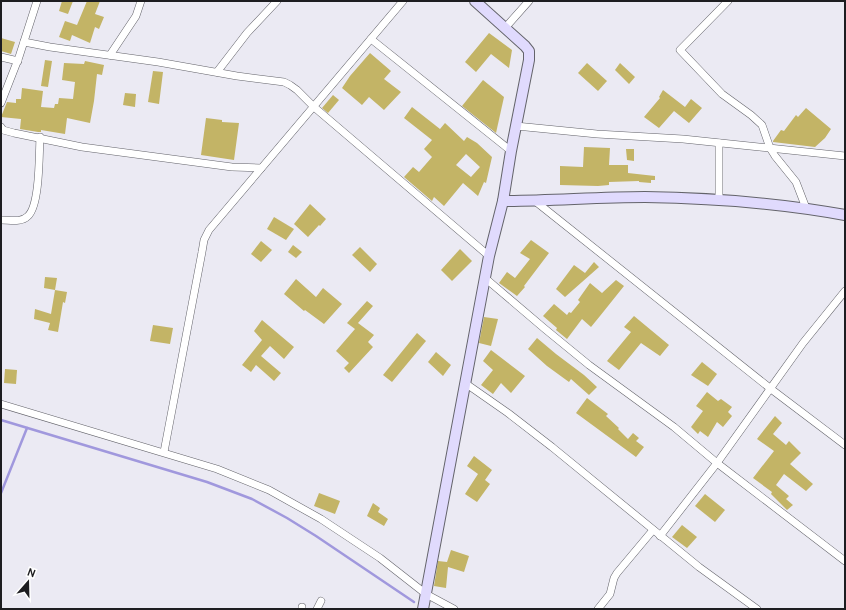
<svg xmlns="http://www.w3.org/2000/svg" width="846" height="610" font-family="Cabin,sans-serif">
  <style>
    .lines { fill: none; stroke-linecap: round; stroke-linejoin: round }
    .stream { stroke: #a098dd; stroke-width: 2.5 }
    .building { fill: #c3b466; fill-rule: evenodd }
    .street-casing { stroke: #63636a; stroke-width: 8 }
    .secondary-casing { stroke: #63636a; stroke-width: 12 }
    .street { stroke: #fff; stroke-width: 7 }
    .secondary { stroke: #e0dafd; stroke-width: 10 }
  </style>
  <rect width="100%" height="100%" fill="#ebeaf3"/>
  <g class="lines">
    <g class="stream">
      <path d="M1,420L207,482L252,499L287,518L316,536L414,602"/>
      <path d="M1,493L27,428"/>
    </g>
  </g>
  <g class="building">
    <path d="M62,1H73L68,14L59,11Z"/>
    <path d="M87,1H100L95,14L104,17L99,29L95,27L90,43L72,35L70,41L59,37L65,21L77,25Z"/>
    <path d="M489,33L512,50L509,68L491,54L476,72L465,62Z"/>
    <path d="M1,38L15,42L11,54L1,51Z"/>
    <path d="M370,53L391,71L384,79L401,92L384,110L369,97L362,105L342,88L350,76Z"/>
    <path d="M45,60L52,61L48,87L41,86Z"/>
    <path d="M85,61L104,65L102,75L97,74L94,101L90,123L67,118L65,134L41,130V132H38L20,129L21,119L1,117L7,102L16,103V99H21L22,88L43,91L41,107L54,108L55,104H58L59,98L73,99L75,82L62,80L64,63L84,64Z"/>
    <path d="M587,63L607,81L598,91L578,73Z"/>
    <path d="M620,63L635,77L629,84L615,70Z"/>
    <path d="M153,71L163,72L159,104L148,102Z"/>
    <path d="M483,80L504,97L496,133L462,106Z"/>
    <path d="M663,90L685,107L691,99L702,108L689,123L674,111L659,128L644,117L660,98L659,97Z"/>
    <path d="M125,93L136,94L135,107L123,105Z"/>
    <path d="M333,95L339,100L328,113L322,108Z"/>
    <path d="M412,107L440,129L445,123L464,141L467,137L477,143L492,157L486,183L484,182L478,196L463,183L444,206L434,197L432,201L404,177L413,167L419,172L432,157L424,149L432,140L404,118ZM466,154L480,167L471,177L456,165Z"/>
    <path d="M806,108L831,129L825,138L815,147L773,142V141L781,130L784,131L796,115L798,117Z"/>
    <path d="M206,118L222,120V122L239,123L234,160L201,155Z"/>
    <path d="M584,147L610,148L609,165H628V173L655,176V180H651V183L639,182V181L609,182V185L598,186L560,185V166L583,167Z"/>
    <path d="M626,149H634V161L627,160Z"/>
    <path d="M310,204L326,219L320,226L319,225L308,237L294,224Z"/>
    <path d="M274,217L294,229L286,240L267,229Z"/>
    <path d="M531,240L549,253L524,286L525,287L517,296L499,283L507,272L515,278L530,259L520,253Z"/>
    <path d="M261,241L272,250L261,262L251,254Z"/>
    <path d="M293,245L302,252L296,258L288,252Z"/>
    <path d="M360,247L377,264L370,272L352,255Z"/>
    <path d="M460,249L472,261L452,281L441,270Z"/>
    <path d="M594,262L599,267L565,297L556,289L574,265L585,273Z"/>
    <path d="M45,277L57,278L55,290L44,288Z"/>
    <path d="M296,279L316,297L323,288L342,304L324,324L305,310L304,311L284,294Z"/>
    <path d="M616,280L624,286L600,316L591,327L582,319L567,339L556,330L557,328L543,316L554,304L567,315L569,312L571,313L580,302L578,300L590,283L602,293Z"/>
    <path d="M55,290L67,292L65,303L63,302L58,332L48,330L50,323L34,319L35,309L51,314Z"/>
    <path d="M367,301L373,306L358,323L374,335L368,342L373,347L349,373L344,368L349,363L336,351L355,329L347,323Z"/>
    <path d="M634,316L669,345L660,356L641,343L619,370L607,361L631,332L624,327Z"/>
    <path d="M484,317L498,319L491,346L479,343Z"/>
    <path d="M262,320L294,347L284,359L270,346L261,356L281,373L274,381L256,365L251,372L242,365L262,340L254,331Z"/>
    <path d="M153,325L173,328L170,344L150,341Z"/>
    <path d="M417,333L426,341L392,382L383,375Z"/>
    <path d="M537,338L556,354L584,375L597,387L589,395L571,379L569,382L547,366L528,349Z"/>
    <path d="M491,350L525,376L511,393L501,383L493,394L481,385L493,370L483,361Z"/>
    <path d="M436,352L451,365L443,376L428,362Z"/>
    <path d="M702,362L717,374L708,386L691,375Z"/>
    <path d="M5,369L17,370L16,384L4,383Z"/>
    <path d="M707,392L718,401L721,399L732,407L728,412L732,416L723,427L717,422L708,437L700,431L698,434L691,427L703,411L696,406Z"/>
    <path d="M587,398L608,414L606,416L619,428L618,429L628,439L633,433L639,438L636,441L644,447L636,457L576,413Z"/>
    <path d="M775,416L782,423L773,434L786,445L789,441L801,453L790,464L813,484L806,491L784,474L776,485L789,496L786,499L793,505L787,510L771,494L772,492L753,478L774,451L757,439Z"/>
    <path d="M474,456L492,470L485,480L490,484L477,502L465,494L478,474L467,466Z"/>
    <path d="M319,493L340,501L335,514L314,506Z"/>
    <path d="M705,494L725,510L715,522L695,506Z"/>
    <path d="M373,503L380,508L378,512L388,519L384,526L367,516Z"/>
    <path d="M682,525L697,537L687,548L672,537Z"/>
    <path d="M451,550L469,556L464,572L448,567L446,588L434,586L438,561L447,562Z"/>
  </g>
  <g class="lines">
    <defs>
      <g id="street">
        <path d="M728,1L680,50L722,94L751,115L762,125L770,148L775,156L796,182L806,208"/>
        <path d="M505,28L529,1"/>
        <path d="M371,39L511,151"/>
        <path d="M24,42L50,47L158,62L237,76L284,82L290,85L297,90L314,107L489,256"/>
        <path d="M110,55L136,16L141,1"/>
        <path d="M1,57L18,61"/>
        <path d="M217,72L247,33L277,1"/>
        <path d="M1,103L19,57L37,1"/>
        <path d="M516,126L597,134L683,139L845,156"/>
        <path d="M1,127L3,130L14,133L82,147L232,167L261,168"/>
        <path d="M719,200V143"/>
        <path d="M535,201L771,389L845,445"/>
        <path d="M1,220C10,220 21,223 28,216C40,205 39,154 40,137"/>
        <path d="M485,278L545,329L589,365L674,427L717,463L845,561"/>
        <path d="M465,383L508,413L552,447L699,567L757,609"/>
        <path d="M1,404L217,469L269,490L321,519L380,558L426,594L454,609"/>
        <path d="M164,452L202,252L204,240L209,230L403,1"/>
        <path d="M660,536L717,463L803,343L845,291"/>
        <path d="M302,609V607"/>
        <path d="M317,609L321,601"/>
        <path d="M598,609L610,594L614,578L617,573L653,530"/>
      </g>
      <g id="secondary">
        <path d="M503,201C550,201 598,197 645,197C712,198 779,203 845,215"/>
        <path d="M423,609L489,256L503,201L511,151L529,60V51L525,46L475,1"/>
      </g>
    </defs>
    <use href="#street" class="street-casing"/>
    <use href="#secondary" class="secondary-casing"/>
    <use href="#street" class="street"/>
    <use href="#secondary" class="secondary"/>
  </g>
  <rect width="846" height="610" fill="none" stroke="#1d1d20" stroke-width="4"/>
  <g transform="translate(28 582) rotate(20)" stroke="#ffffff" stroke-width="3" paint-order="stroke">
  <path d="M0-3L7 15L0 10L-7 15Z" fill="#1d1d20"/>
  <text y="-6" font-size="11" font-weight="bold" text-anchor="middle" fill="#1d1d20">N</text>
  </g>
</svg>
